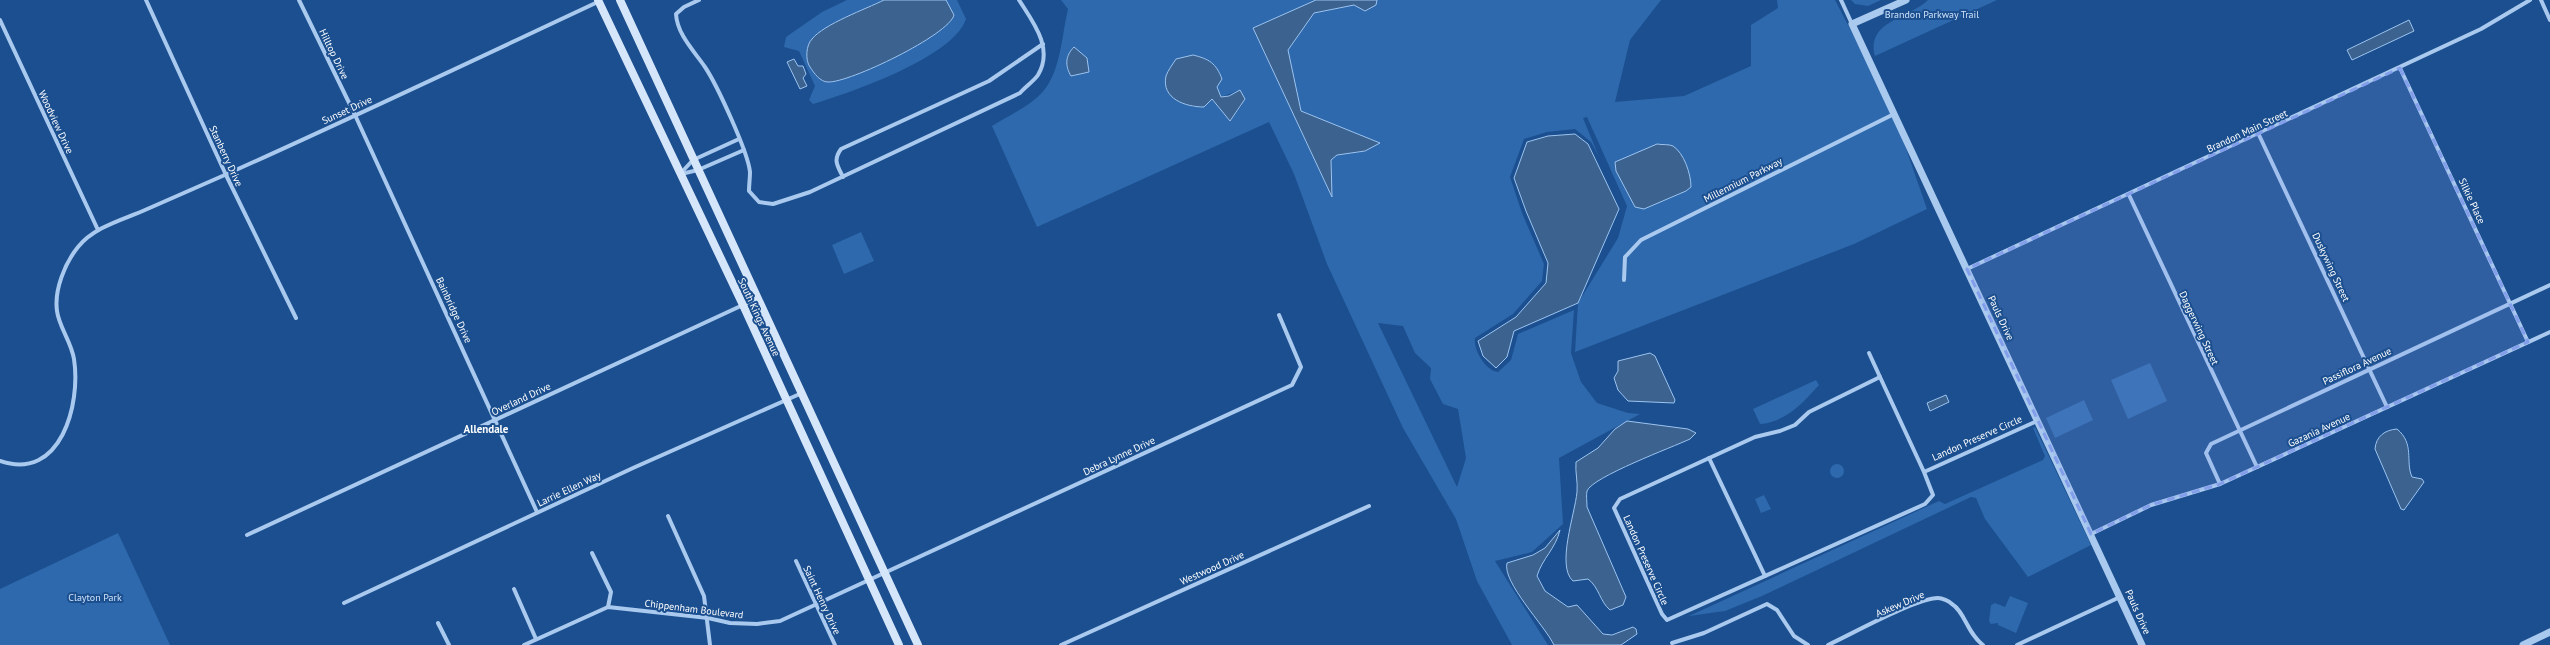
<svg xmlns="http://www.w3.org/2000/svg" width="2550" height="645" font-family="'PT Sans',sans-serif">
  <style>
    .green { fill: #2e69ad; fill-rule: evenodd }
    .water { fill: #3c6290; stroke: #9cc4f0 }
    .lines { fill: none; stroke-linecap: round; stroke-linejoin: round }
    .minor { stroke: #a9c9ee; stroke-width: 4 }
    .tertiary { stroke: #a9c9ee; stroke-width: 7 }
    .secondary { stroke: #d6e6fa; stroke-width: 8 }
    .marked { fill: #839eea; fill-opacity: 0.2; stroke: #839eea; stroke-width: 3; stroke-dasharray: 8 5; stroke-linejoin: round }
    .labels { text-anchor: middle; dominant-baseline: central; stroke-width: 4; stroke-linejoin: round; paint-order: stroke }
    .park-label { font-size: 10px; fill: #cfe3fa; stroke: #1b4f8f }
    .street-label { font-size: 10px; fill: #fff; stroke: #1b4f8f }
    .neighbourhood-label { font-size: 11px; font-weight: bold; fill: #fff; stroke: #1b4f8f }
  </style>
  <rect width="100%" height="100%" fill="#1b4f8f"/>
  <g class="green">
    <path d="M847,0H957L966,19C954,57 850,93 813,104L809,100L815,86L799,51L784,47L786,37L822,12Z"/>
    <path d="M1061,0H1316L1253,28L1331,195V160L1337,155L1365,151L1380,143L1301,111L1287,50L1314,13L1354,5H1375L1377,0H1661L1630,40L1615,102L1684,96L1751,66V25L1778,8L1777,0H1835L1894,114L1927,209L1854,244L1575,352L1578,303L1618,238L1627,206L1587,117L1583,118L1599,157L1591,142L1575,129L1547,132L1524,139L1510,177L1522,213L1544,264L1542,281L1513,314L1475,338C1473,350 1486,371 1498,372L1511,360L1518,334L1574,310L1571,353L1581,382L1597,403L1628,413L1640,414L1559,458L1563,524L1532,552L1495,561L1548,645H1512L1477,581L1456,519L1403,428L1327,264L1294,174L1269,122L1037,227L992,126C1009,115 1033,105 1045,89C1061,68 1062,34 1068,9ZM1176,59C1199,59 1213,54 1222,79L1217,87L1221,97L1240,90L1242,105L1230,121L1212,99L1204,107H1193L1167,90L1166,76ZM1378,323L1403,326L1415,353L1431,368L1430,379L1443,404L1458,409L1466,458L1457,487Z"/>
    <path d="M1851,0H1881L1868,6L1855,4Z"/>
    <path d="M1928,0H1997L1875,56C1866,21 1908,19 1928,0Z"/>
    <path d="M861,232L874,261L844,274L832,245Z"/>
    <path d="M2150,363L2167,401L2128,419L2111,380Z"/>
    <path d="M1816,380L1819,385C1803,403 1786,422 1760,424L1753,409Z"/>
    <path d="M2084,400L2093,420L2055,438L2046,418Z"/>
    <path d="M2035,427L2091,545L2028,577L1985,519L1976,498L1971,497L1762,596L1725,611L1689,616L1939,501L1945,504L2043,460L2045,456L2033,428Z"/>
    <circle cx="1837" cy="471" r="7"/>
    <path d="M1764,495L1771,509L1761,513L1755,499Z"/>
    <path d="M118,533L170,645H0V589Z"/>
    <path d="M2010,596L2028,603L2016,633L1998,625V623L1991,624L1989,621L1991,605L1995,603L2005,607Z"/>
  </g>
  <g class="water">
    <path d="M884,0H946L954,15C949,35 849,83 828,82C820,82 814,73 810,67C805,60 806,45 812,39C824,24 866,9 884,0Z"/>
    <path d="M1316,0H1377L1376,5L1365,11L1354,5L1314,13L1288,50L1301,111L1380,143L1365,151L1337,155L1331,160L1332,197L1253,28Z"/>
    <path d="M2409,20L2414,31L2352,60L2347,50Z"/>
    <path d="M1074,47L1087,58L1089,72L1071,76C1065,66 1065,56 1074,47Z"/>
    <path d="M1193,55C1209,59 1216,63 1222,79L1217,87L1221,97L1229,96L1240,90L1245,99L1230,121L1212,99L1204,107C1186,107 1161,99 1166,76C1168,70 1173,64 1176,59Z"/>
    <path d="M794,59L798,66H803L806,74L803,78L807,86L800,89L787,62Z"/>
    <path d="M1575,134L1588,144L1619,209L1578,303L1514,331L1507,357L1496,368L1483,356L1478,341L1516,317L1546,283L1548,263L1526,211L1514,178L1527,142L1548,136Z"/>
    <path d="M1657,144C1662,145 1669,144 1673,146C1684,153 1691,174 1691,187L1686,191L1644,209L1635,207L1616,171L1615,162Z"/>
    <path d="M1650,353L1655,356L1675,400L1674,403L1628,401L1618,390L1614,378L1618,371V361Z"/>
    <path d="M1946,395L1949,402L1930,411L1927,403Z"/>
    <path d="M1627,421L1688,429L1696,433L1690,439C1673,447 1592,477 1587,491C1586,495 1587,502 1587,507L1626,597L1623,605L1610,610C1600,602 1599,587 1588,579L1573,581C1556,566 1575,514 1577,492C1578,482 1575,472 1576,462L1598,448L1615,429Z"/>
    <path d="M2397,429C2415,444 2405,461 2412,477L2422,479L2424,482L2404,510L2401,509L2375,449C2376,436 2385,430 2397,429Z"/>
    <path d="M1560,530C1556,548 1542,559 1537,576L1545,591L1568,607L1577,605L1603,634L1612,635L1633,627L1636,629L1637,634L1621,645H1554C1545,626 1502,582 1507,563L1533,555L1545,548Z"/>
  </g>
  <g class="lines">
    <g class="minor">
      <path d="M146,0L226,175L296,318"/>
      <path d="M299,0L355,115L537,512"/>
      <path d="M699,0L684,7L676,14C677,34 694,51 705,67C717,85 748,152 750,172C750,178 749,185 749,191L759,202L773,204L810,192L1020,93C1025,87 1034,81 1038,75C1054,48 1033,22 1019,0"/>
      <path d="M1841,0L1852,24"/>
      <path d="M2541,0L2550,20"/>
      <path d="M0,20L98,230"/>
      <path d="M2400,68L2528,342"/>
      <path d="M2259,135L2387,407"/>
      <path d="M680,174L693,160L739,139"/>
      <path d="M681,174L698,170L744,150"/>
      <path d="M843,177C837,165 833,160 841,149L989,81L1043,44"/>
      <path d="M2129,195L2257,467"/>
      <path d="M1967,269L2481,29L2530,0"/>
      <path d="M1624,280L1625,257L1641,240L1894,114"/>
      <path d="M1869,353L1880,377"/>
      <path d="M1709,458L1765,576"/>
      <path d="M0,461C61,482 81,404 74,359C71,341 59,327 57,311C54,290 65,263 78,247C94,227 122,220 145,210C172,198 200,186 227,174C352,118 476,59 600,1"/>
      <path d="M1924,472L1880,377L1809,412L1795,425L1780,431L1755,437L1620,499L1614,508L1662,614L1667,620L1925,504L1933,495L1924,472L2037,421"/>
      <path d="M2220,484L2206,453L2211,444L2550,285"/>
      <path d="M668,516L704,596L710,645"/>
      <path d="M2091,534L2151,505L2220,484L2550,332"/>
      <path d="M247,535L758,298"/>
      <path d="M592,553L611,592L608,607"/>
      <path d="M796,561L835,645"/>
      <path d="M514,589L536,639"/>
      <path d="M344,603L633,468L802,393"/>
      <path d="M438,623L449,645"/>
      <path d="M1672,643L1704,633L1767,604L1777,610L1794,636L1808,645"/>
      <path d="M524,645L608,607L708,618L730,623L757,624L780,621L1292,385L1301,367L1279,315"/>
      <path d="M1061,645L1369,506"/>
      <path d="M1828,645C1852,634 1916,598 1938,598C1942,598 1949,601 1952,604C1965,612 1967,633 1983,645"/>
      <path d="M2017,645L2120,597"/>
    </g>
    <g class="tertiary">
      <path d="M1906,0L1852,24L2142,645"/>
      <path d="M2523,645L2550,632"/>
    </g>
    <g class="secondary">
      <path d="M598,0L743,305L899,645"/>
      <path d="M620,0L918,645"/>
    </g>
  </g>
  <path class="marked" d="M2400,68L2528,342L2220,484L2151,505L2091,534L1967,269Z"/>
  <g class="labels">
    <g class="park-label">
      <text x="1932" y="14">Brandon Parkway Trail</text>
      <text x="95" y="597">Clayton Park</text>
    </g>
    <g class="street-label">
      <text transform="translate(334 54) rotate(64)">Hilltop Drive</text>
      <text transform="translate(347 110) rotate(-25)">Sunset Drive</text>
      <text transform="translate(56 122) rotate(65)">Woodview Drive</text>
      <text transform="translate(2247 131) rotate(-25)">Brandon Main Street</text>
      <text transform="translate(226 156) rotate(65)">Stanberry Drive</text>
      <text transform="translate(1743 180) rotate(-27)">Millennium Parkway</text>
      <text transform="translate(2472 201) rotate(65)">Silkie Place</text>
      <text transform="translate(2331 267) rotate(65)">Duskywing Street</text>
      <text transform="translate(454 310) rotate(65)">Bainbridge Drive</text>
      <text transform="translate(759 317) rotate(65)">South Kings Avenue</text>
      <text transform="translate(2001 318) rotate(65)">Pauls Drive</text>
      <text transform="translate(2199 328) rotate(65)">Daggerwing Street</text>
      <text transform="translate(2357 366) rotate(-25)">Passiflora Avenue</text>
      <text transform="translate(521 399) rotate(-25)">Overland Drive</text>
      <text transform="translate(2319 430) rotate(-25)">Gazania Avenue</text>
      <text transform="translate(1977 438) rotate(-24)">Landon Preserve Circle</text>
      <text transform="translate(1119 456) rotate(-25)">Debra Lynne Drive</text>
      <text transform="translate(569 489) rotate(-25)">Larrie Ellen Way</text>
      <text transform="translate(1646 560) rotate(66)">Landon Preserve Circle</text>
      <text transform="translate(1212 568) rotate(-24)">Westwood Drive</text>
      <text transform="translate(822 600) rotate(65)">Saint Henry Drive</text>
      <text transform="translate(1900 604) rotate(-23)">Askew Drive</text>
      <text transform="translate(694 609) rotate(7)">Chippenham Boulevard</text>
      <text transform="translate(2138 612) rotate(66)">Pauls Drive</text>
    </g>
    <g class="neighbourhood-label">
      <text x="486" y="429">Allendale</text>
    </g>
  </g>
</svg>
